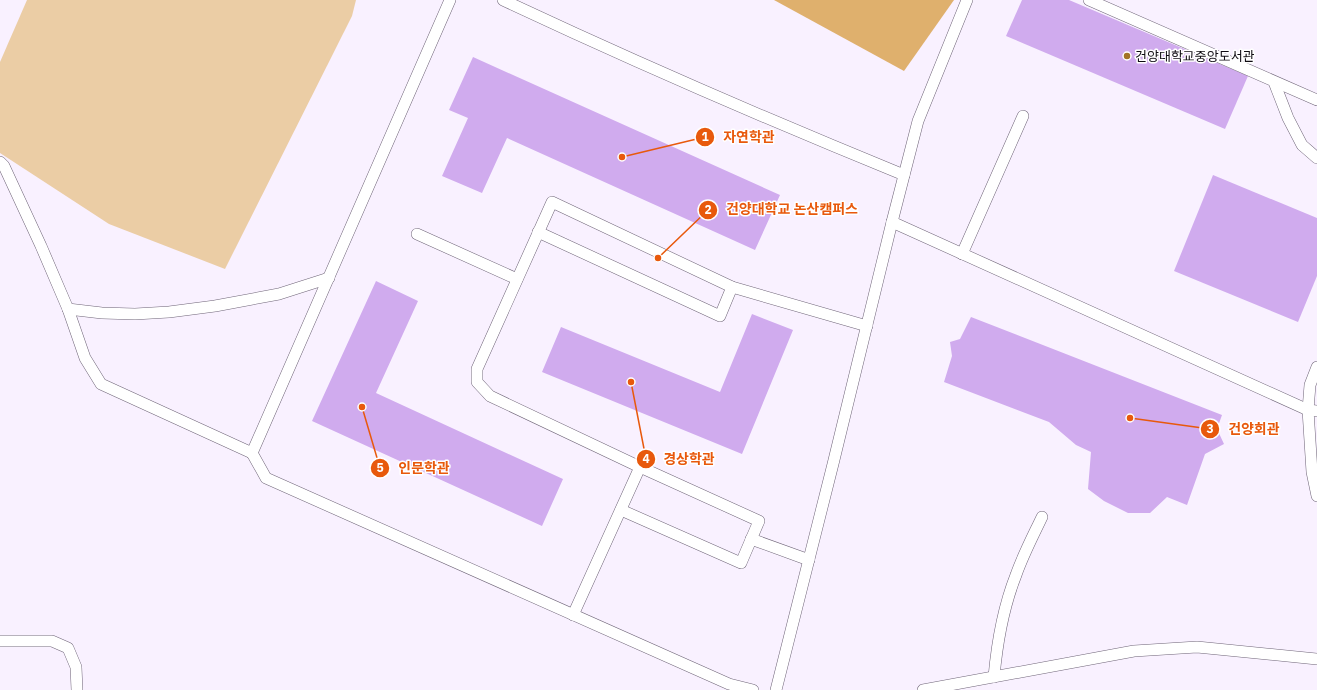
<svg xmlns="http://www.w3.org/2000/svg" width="1317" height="690" font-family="'IBM Plex Sans','Noto Sans KR',sans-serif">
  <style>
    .green { fill: #ebcda5 }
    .forest { fill: #dfb06d }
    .building { fill: #d0abee }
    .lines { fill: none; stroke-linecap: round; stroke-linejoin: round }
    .lane-casing { stroke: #6f6578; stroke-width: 12 }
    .lane { stroke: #fff; stroke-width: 11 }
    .poi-dot { fill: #a27326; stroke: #fff; stroke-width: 1.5 }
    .labels { text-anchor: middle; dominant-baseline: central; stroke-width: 3; stroke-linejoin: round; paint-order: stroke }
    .poi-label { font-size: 13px; fill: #0f0b12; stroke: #fff; text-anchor: start }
    .leader { fill: none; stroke: #e8590c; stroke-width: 1.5 }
    .callout-dot { fill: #e8590c; stroke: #fff; stroke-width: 1.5 }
    .mark-label { font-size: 12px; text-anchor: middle; font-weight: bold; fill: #fff }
    .callout-label { font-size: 14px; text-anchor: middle; font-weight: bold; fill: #e8590c; stroke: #fff; stroke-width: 3; stroke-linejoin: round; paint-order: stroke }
  </style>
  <rect width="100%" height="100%" fill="#f9f1ff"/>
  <path class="green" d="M27,0H356L352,16L225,269L109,224L0,153V62Z"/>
  <path class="forest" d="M774,0H954L904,71Z"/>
  <g class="building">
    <path d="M1022,0H1069L1248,76L1225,129L1006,36Z"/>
    <path d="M473,57L780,195L755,250L507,138L482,193L442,176L468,118L449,110Z"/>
    <path d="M1213,175L1317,218V276L1298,322L1174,271Z"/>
    <path d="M376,281L418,301L376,393L563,479L542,526L312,421Z"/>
    <path d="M752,314L793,330L742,454L542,372L561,327L720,392Z"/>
    <path d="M971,317L1222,415L1217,429L1224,444L1205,454L1187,505L1167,497L1150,513H1128L1104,501L1088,489L1091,452L1076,445L1049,422L944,382L952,356L950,342L960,339Z"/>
  </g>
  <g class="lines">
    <defs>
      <g id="lane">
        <path d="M503,0C635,62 769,120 904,175"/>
        <path d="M1089,0L1317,100"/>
        <path d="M1274,82L1288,118L1302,145L1317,158"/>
        <path d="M0,162L4,166L41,246L68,309L85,358L101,384L252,453L450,0"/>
        <path d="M892,222L1308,410L1317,411"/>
        <path d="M538,232L720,316L732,287"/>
        <path d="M417,234L517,279"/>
        <path d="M962,254L1023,116"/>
        <path d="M68,309L102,313L135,314L169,312L215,306L279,294L329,278"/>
        <path d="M1317,367L1310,385L1308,410L1312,472L1317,496"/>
        <path d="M252,453L266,478L729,684L753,690"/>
        <path d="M621,510L741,563L759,521L640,467"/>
        <path d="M751,539L809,560"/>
        <path d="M573,615L640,467L490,396L477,382V369L552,202L732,287L867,326"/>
        <path d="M0,641H52L68,648L76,667L77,690"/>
        <path d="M994,677C997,643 1003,608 1016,575C1023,555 1033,536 1042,517"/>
        <path d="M776,690L833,464L892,222L918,121L967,0"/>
        <path d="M923,690L1134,651L1197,647L1317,659"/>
      </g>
    </defs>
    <use href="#lane" class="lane-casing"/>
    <use href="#lane" class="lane"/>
  </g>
  <circle class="poi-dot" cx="1127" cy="56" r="4"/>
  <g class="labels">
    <g class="poi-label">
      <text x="1135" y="56">건양대학교중앙도서관</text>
    </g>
  </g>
  <path class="leader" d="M622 157L705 137M658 258L708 210M1130 418L1210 429M631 382L646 459M362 407L380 468"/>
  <g class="callout-dot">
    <circle cx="622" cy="157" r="4"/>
    <circle cx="658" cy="258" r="4"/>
    <circle cx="1130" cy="418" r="4"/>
    <circle cx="631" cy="382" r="4"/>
    <circle cx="362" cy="407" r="4"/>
    <circle cx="705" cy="137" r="10"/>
    <circle cx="708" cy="210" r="10"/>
    <circle cx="1210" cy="429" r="10"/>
    <circle cx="646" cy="459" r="10"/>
    <circle cx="380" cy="468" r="10"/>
  </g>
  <g class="mark-label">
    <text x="705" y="141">1</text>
    <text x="708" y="214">2</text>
    <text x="1210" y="433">3</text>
    <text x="646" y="463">4</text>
    <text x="380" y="472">5</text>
  </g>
  <g class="callout-label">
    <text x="749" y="142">자연학관</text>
    <text x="792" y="214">건양대학교 논산캠퍼스</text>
    <text x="1254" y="434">건양회관</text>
    <text x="689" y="464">경상학관</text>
    <text x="424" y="473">인문학관</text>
  </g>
</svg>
